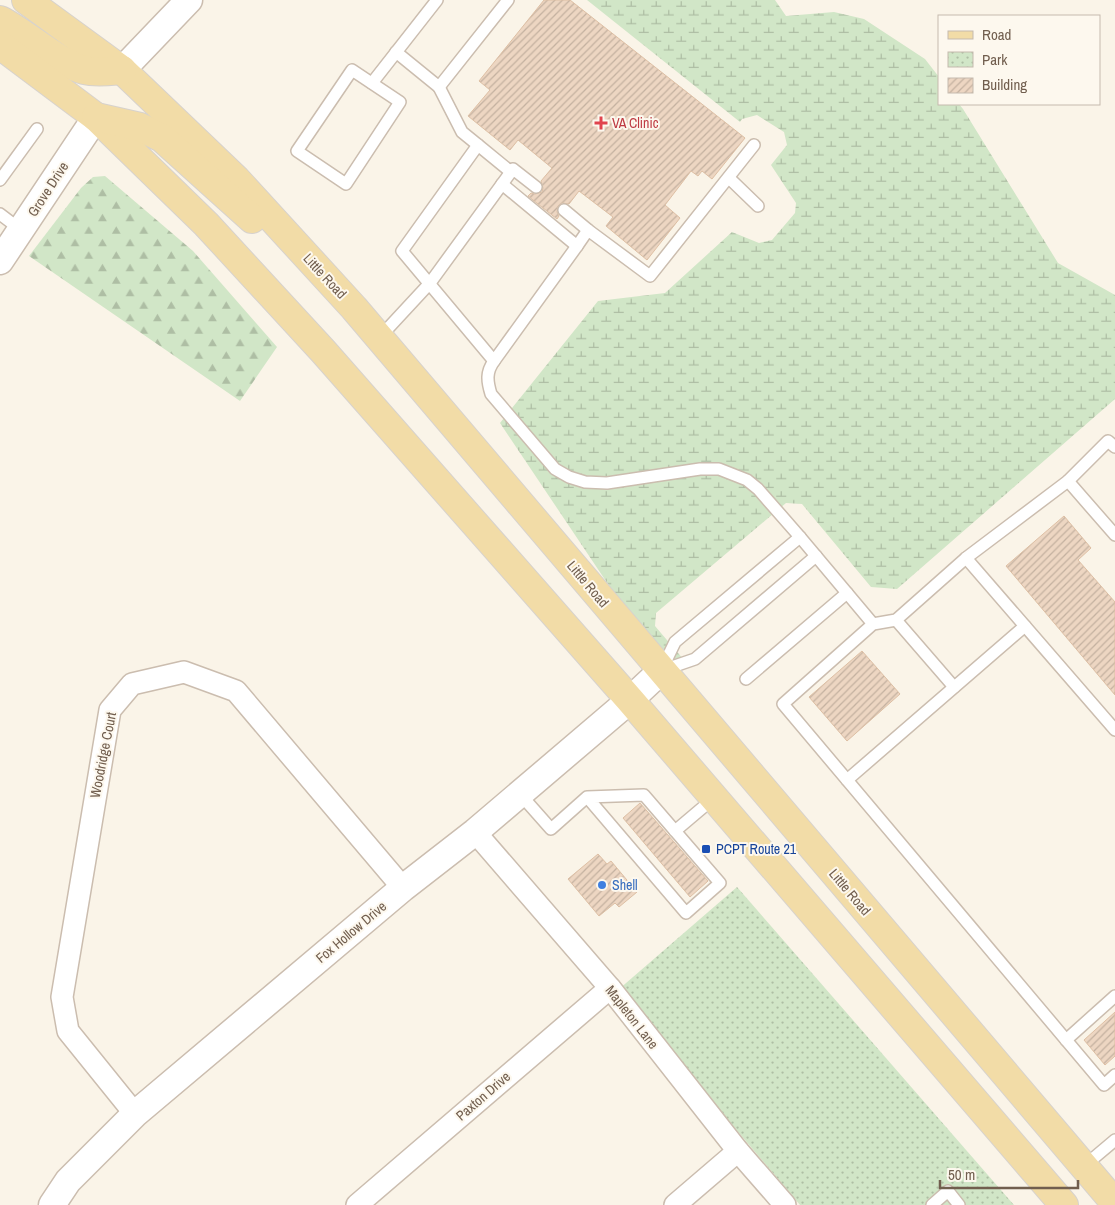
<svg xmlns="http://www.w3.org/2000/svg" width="1115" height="1205" font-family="'Archivo Narrow',sans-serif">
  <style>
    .forest { fill: url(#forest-firs) }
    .wetland { fill: url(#wetland-marsh) }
    .park { fill: url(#park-dots) }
    .building { fill: url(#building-hatch); stroke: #ddbfa4 }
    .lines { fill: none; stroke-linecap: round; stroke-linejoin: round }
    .service-casing { stroke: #cbbdaf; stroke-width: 14 }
    .minor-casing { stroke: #cbbdaf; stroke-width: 24 }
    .tertiary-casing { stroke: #cbbdaf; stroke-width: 29 }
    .primary-casing { stroke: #d7d2cd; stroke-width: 30 }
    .service { stroke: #fff; stroke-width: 11 }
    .minor { stroke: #fff; stroke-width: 21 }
    .tertiary { stroke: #fff; stroke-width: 26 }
    .primary { stroke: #f2dca7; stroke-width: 28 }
    .health-dot { fill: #e0444e; stroke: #fdf8ee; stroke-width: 2 }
    .transit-dot { fill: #1a4fb4; stroke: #fdf8ee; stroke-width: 2 }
    .shop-dot { fill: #3f7fe0; stroke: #fdf8ee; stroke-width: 2 }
    .labels { text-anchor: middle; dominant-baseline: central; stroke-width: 4; stroke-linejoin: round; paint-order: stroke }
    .health-label { font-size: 14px; fill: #be3a42; stroke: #fdf8ee; text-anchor: start }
    .street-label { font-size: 14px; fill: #715e4e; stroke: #fdf8ee }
    .transit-label { font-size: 14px; fill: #164399; stroke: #fdf8ee; text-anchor: start }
    .shop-label { font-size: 14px; fill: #366cbe; stroke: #fdf8ee; text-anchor: start }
  </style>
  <defs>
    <pattern id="forest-firs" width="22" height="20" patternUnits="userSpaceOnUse" patternTransform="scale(1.25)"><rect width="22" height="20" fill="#d1e6c7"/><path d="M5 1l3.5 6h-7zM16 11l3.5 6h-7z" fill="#aebea4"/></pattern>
    <pattern id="wetland-marsh" width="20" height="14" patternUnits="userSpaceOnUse" patternTransform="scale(1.25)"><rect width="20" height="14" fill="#d1e6c7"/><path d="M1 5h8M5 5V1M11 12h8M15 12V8" fill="none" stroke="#aebea4"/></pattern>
    <pattern id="park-dots" width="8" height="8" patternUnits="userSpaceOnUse" patternTransform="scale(1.25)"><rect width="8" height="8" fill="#d1e6c7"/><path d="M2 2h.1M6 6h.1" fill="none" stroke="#aebea4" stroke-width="1.8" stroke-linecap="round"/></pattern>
    <pattern id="building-hatch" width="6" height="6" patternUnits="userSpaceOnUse" patternTransform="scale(1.25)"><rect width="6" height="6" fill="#edd6c2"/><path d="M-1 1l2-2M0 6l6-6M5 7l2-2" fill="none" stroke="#c4b1a0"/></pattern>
  </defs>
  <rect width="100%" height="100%" fill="#faf4e8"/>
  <path class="forest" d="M105,176L193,251L277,347L240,401L29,256L81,188L93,177Z"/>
  <path class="wetland" d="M587,0H775L786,16L834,12L864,19L925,59L939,77V104H959L963,109L1058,263L1115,295V399L897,589L871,587L802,504L786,503L656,613L655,626L684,660L674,668L632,620L500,423L598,301L665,293L732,232L759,243L772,240L795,213L796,203L771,165L787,145L784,132L757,115L742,119L740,122Z"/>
  <path class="park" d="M737,887L1014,1205H800L618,990Z"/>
  <g class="building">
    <path d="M544,0H570L745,138L712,179L702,171L698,176L691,171L665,205L680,218L647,260L606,226L613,217L579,191L569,204L562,203L558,206L557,212L559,216L557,219L538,204L528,196L531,193L535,194L542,192L543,188L541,181L552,168L518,140L510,150L468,116L490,90L479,81Z"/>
    <path d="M1064,516L1091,548L1078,560L1115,602V695L1006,566Z"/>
    <path d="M862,651L900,694L847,741L809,697Z"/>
    <path d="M640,803L708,881L690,897L623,818Z"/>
    <path d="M598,854L607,864L611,861L637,892L619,907L615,903L599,916L568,879Z"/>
    <path d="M1115,1012V1056L1105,1065L1084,1040Z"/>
  </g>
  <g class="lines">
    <defs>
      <g id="service">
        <path d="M396,52L439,87L508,0"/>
        <path d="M352,70L400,102L346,184L297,151Z"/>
        <path d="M372,83L437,0"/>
        <path d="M439,87L462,132L478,145"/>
        <path d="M511,172L478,145L402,251L494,361C486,372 487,381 491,394L555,469L569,477L585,482L607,483L700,469H719L747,480L758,489L800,537L873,624"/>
        <path d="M729,178L758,206"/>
        <path d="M0,180L37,129"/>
        <path d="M502,184L577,246L588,230L650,276L754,145"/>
        <path d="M564,210L588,230"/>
        <path d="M0,214L21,230"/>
        <path d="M379,338L430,283L513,169L536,187"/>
        <path d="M494,361L577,246"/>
        <path d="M1115,447L1108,441L1068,481L966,558L896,620L873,624L783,704L1104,1085L1115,1075"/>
        <path d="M1068,481L1115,535"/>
        <path d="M966,558L1115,730"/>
        <path d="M896,620L954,687"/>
        <path d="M662,669L675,642L800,537"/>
        <path d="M663,670L695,659L816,556"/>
        <path d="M746,679L847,593"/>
        <path d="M847,780L1025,626"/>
        <path d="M520,794L551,829L587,797L686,913L720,883L644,795L587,797"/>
        <path d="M675,831L714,798"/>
        <path d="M1066,1040L1115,996"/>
        <path d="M1083,1167L1115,1140"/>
        <path d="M932,1205L948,1191L959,1205"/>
      </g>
      <g id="minor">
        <path d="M475,832L610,988L738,1151L785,1205"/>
        <path d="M135,1114L68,1031L62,997L110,710L132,684L184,672L236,691L403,888"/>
        <path d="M357,1205L610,988"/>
        <path d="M675,1205L738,1151"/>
      </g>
      <g id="tertiary">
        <path d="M122,70L189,0"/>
        <path d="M0,261L96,117"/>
        <path d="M52,1205L68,1181L135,1114L403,888L475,832L630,700L662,670"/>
      </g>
      <g id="primary">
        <path d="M26,0L122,70L236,179L354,308L1115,1203"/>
        <path d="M0,20C26,33 58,63 84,70C96,73 110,71 122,70"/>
        <path d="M0,45L96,117L206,224L323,351L630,700L1064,1205"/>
        <path d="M96,117L140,127L162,138L252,219"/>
      </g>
    </defs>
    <use href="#service" class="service-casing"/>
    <use href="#minor" class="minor-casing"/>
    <use href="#tertiary" class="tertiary-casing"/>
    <use href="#primary" class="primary-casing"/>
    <use href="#service" class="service"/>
    <use href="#minor" class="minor"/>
    <use href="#tertiary" class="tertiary"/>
    <use href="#primary" class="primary"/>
  </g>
  <path class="health-dot" d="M598.5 115.5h5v5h5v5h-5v5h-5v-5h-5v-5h5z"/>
  <rect class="transit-dot" x="701" y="844" width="10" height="10" rx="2.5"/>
  <circle class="shop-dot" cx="602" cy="885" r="5"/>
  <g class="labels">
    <g class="health-label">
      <text x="612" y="123">VA Clinic</text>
    </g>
    <g class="street-label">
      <text transform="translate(48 189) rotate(-57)">Grove Drive</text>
      <text transform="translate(325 276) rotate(47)">Little Road</text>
      <text transform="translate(588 584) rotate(50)">Little Road</text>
      <text transform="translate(103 755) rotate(-79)">Woodridge Court</text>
      <text transform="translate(850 892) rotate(50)">Little Road</text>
      <text transform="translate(351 932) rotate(-40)">Fox Hollow Drive</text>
      <text transform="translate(632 1017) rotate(52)">Mapleton Lane</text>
      <text transform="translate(483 1096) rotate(-41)">Paxton Drive</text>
    </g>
    <g class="transit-label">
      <text x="716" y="849">PCPT Route 21</text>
    </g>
    <g class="shop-label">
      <text x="612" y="885">Shell</text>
    </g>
  </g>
  <rect x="938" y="15" width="162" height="90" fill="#fdf8ee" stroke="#c5baae"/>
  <rect x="948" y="31" width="25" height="8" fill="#f2dca7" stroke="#c5baae"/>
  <text x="982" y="40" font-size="15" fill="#715e4e">Road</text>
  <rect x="948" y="52" width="25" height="15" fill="url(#park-dots)" stroke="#c5baae"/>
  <text x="982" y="65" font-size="15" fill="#715e4e">Park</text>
  <rect x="948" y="78" width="25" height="15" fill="url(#building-hatch)" stroke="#c5baae"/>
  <text x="982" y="90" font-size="15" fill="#715e4e">Building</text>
  <path d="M940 1180v8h138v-8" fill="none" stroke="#715e4e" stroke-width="2.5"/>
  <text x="948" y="1180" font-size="15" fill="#715e4e" stroke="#fdf8ee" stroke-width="4" paint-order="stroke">50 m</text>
</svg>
